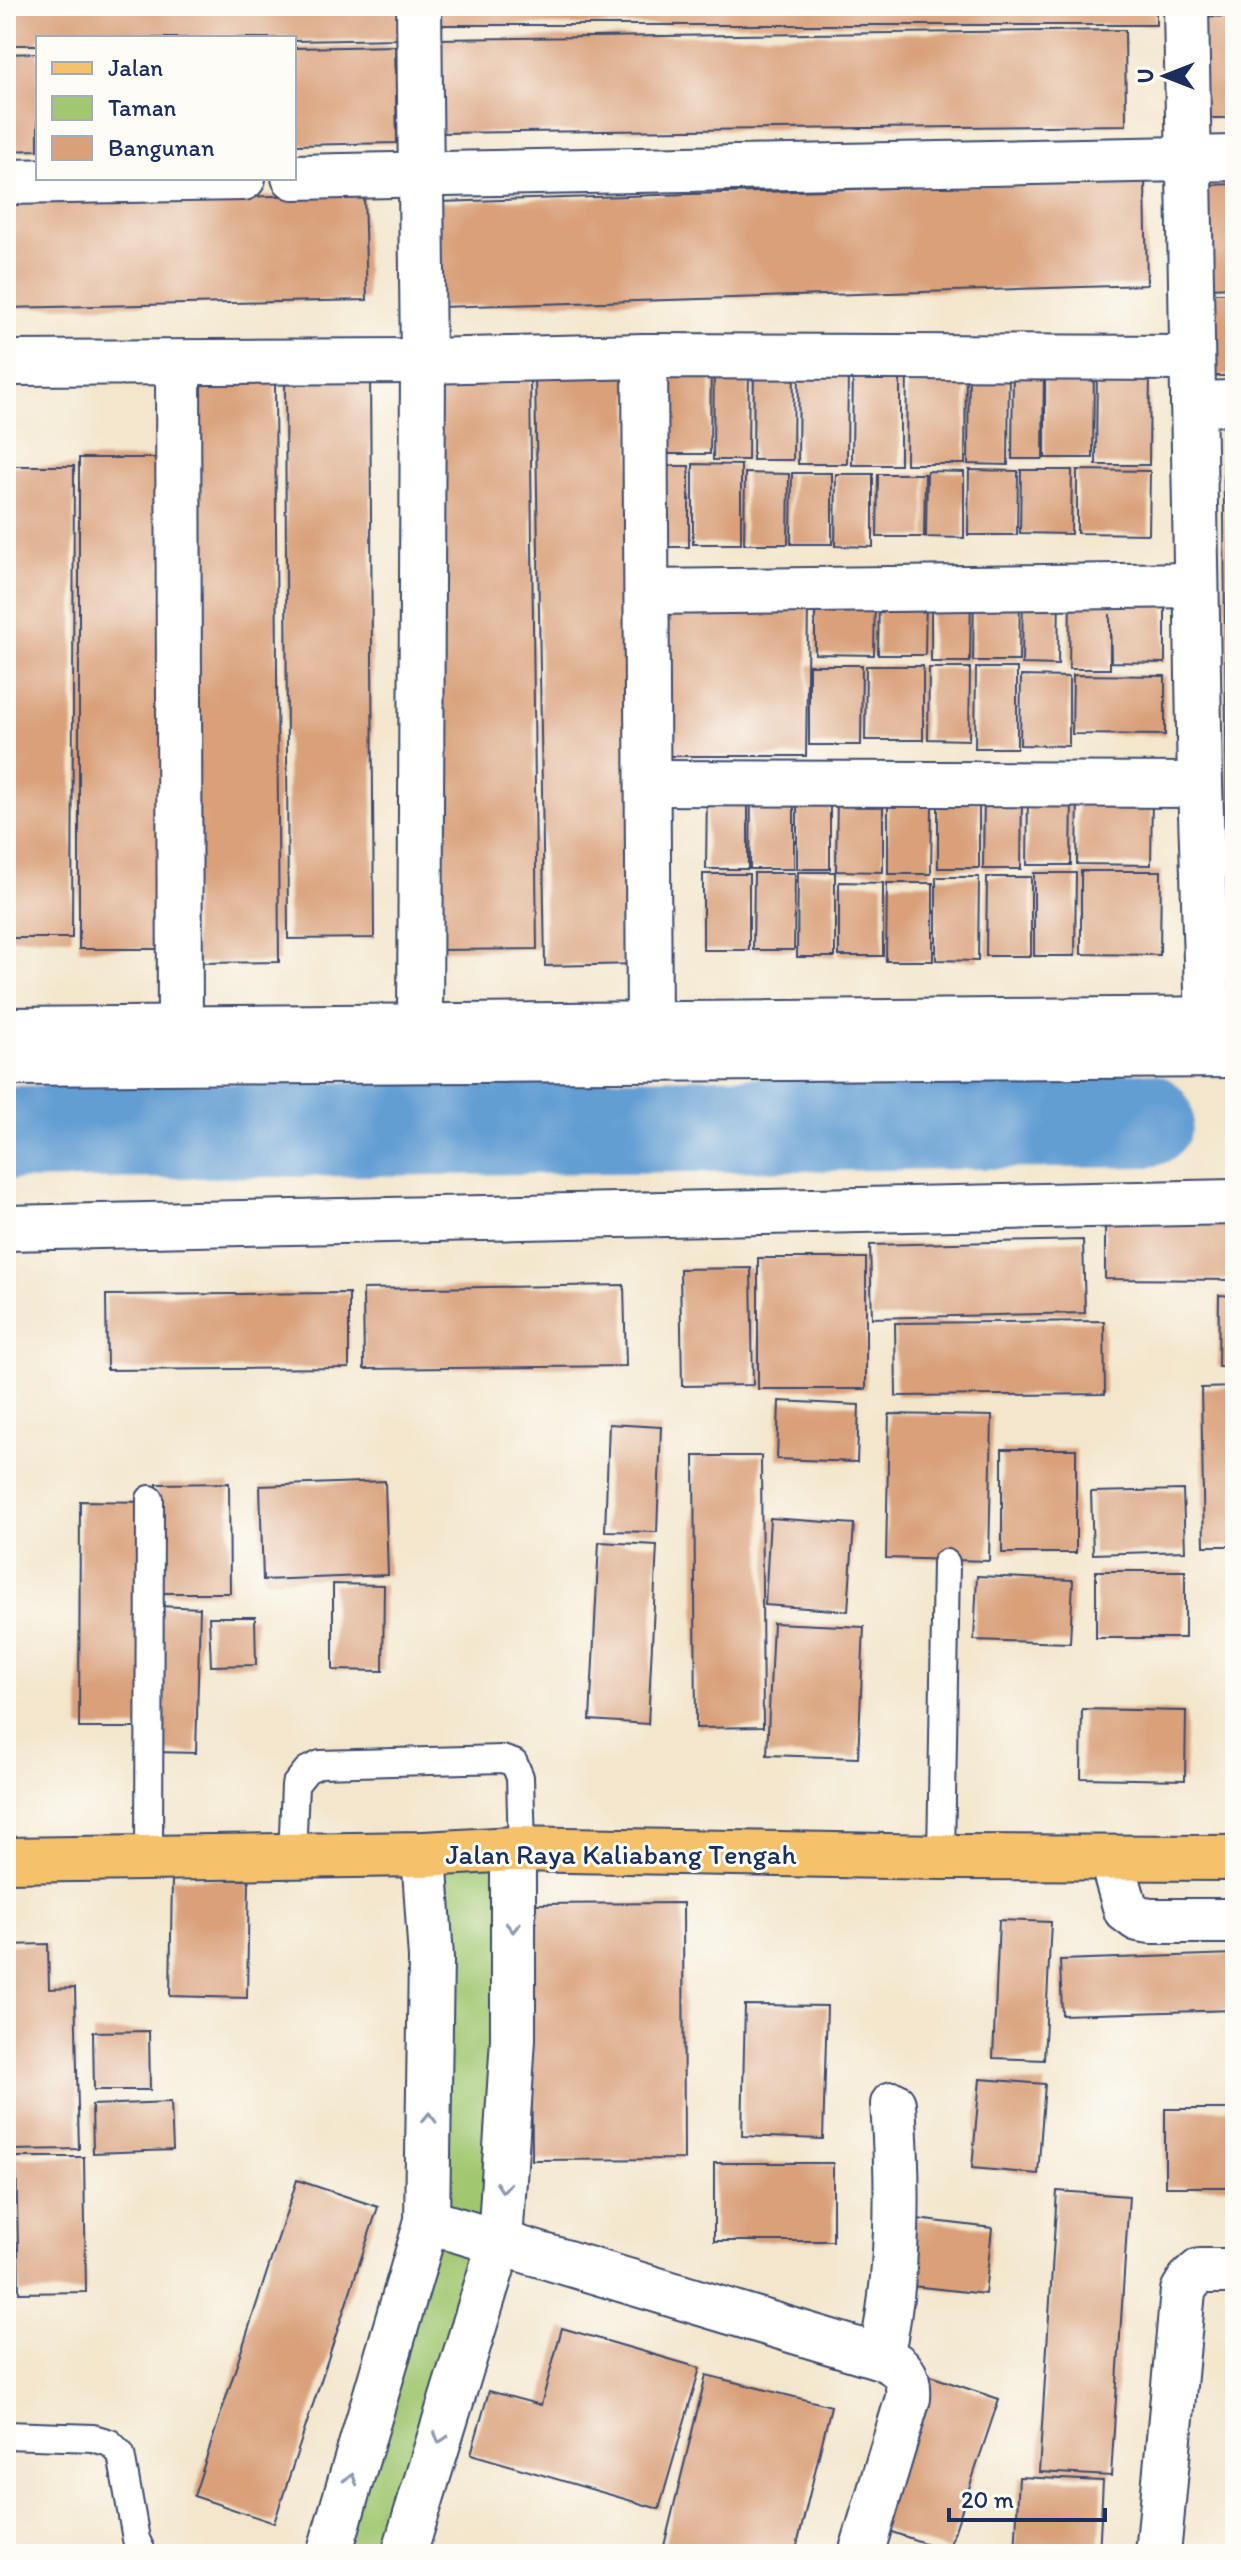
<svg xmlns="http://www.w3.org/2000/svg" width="1241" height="2560" font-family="Itim,sans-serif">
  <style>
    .green { fill: #a1c771; stroke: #5e7b68; stroke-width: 2 }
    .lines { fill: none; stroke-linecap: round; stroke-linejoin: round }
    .river { stroke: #649ed3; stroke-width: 94 }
    .building { fill: #d9a07a }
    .service-casing { stroke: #3b4a6e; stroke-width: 30 }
    .minor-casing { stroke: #3b4a6e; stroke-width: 48 }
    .tertiary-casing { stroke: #3b4a6e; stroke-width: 48 }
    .primary-casing { stroke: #3b4a6e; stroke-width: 48 }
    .service { stroke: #fff; stroke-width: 26 }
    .minor { stroke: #fff; stroke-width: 44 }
    .tertiary { stroke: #fff; stroke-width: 44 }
    .primary { stroke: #f5c16b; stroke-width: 44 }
    .oneway { stroke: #8d97ae }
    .labels { text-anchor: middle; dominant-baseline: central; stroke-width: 6; stroke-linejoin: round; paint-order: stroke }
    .street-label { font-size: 28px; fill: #1b2f5e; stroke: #fdfcf7 }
  </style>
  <rect width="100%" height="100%" fill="#fdfcf7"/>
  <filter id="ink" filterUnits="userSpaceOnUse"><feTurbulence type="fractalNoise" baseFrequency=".0125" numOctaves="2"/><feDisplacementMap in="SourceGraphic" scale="16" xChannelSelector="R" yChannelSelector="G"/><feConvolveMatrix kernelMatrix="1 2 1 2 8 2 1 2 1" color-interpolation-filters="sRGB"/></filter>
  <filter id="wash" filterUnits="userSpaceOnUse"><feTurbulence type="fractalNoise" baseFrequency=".006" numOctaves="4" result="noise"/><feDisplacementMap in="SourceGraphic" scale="32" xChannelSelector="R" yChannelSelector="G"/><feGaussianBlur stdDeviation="1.8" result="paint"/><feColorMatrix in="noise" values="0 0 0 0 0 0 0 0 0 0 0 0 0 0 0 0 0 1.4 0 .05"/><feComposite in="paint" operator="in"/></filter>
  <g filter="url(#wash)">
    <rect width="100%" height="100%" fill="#f3e6cc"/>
    <path class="green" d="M513,1849L500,2242L404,2554H326L427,2221L424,1854Z"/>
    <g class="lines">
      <path class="river" d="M6,1133L1146,1120"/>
    </g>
    <g id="blocks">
      <g class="building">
        <path d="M6,6H398L399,39L294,41V38H38V45H6Z"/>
        <rect x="433" y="6" width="723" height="19"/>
        <path d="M1204,16L1235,17V118H1203Z"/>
        <path d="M1125,30L1126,125L438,133L437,39Z"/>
        <path d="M395,46L397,143L294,145V48Z"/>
        <path d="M38,53V150L6,151V54Z"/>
        <path d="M1145,180L1147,285L441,307L438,202Z"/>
        <path d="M1235,184V287L1207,288V185Z"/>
        <path d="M364,194L367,300L6,308V202Z"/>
        <path d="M1205,293H1235V376H1204Z"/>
        <path d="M654,359L711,360L710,454H653Z"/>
        <path d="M853,360L900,361V465H852Z"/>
        <path d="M714,361H749L748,460H713Z"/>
        <path d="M907,362L966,363L965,464H906Z"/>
        <path d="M754,363H794L793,460H753Z"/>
        <path d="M969,363H1009L1008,465L968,464Z"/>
        <path d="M1013,363H1044L1043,459H1012Z"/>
        <path d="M799,365H848L847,464H798Z"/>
        <path d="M1045,367H1094L1093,458H1045Z"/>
        <path d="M1097,368H1150L1149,465H1096Z"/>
        <path d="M370,373L374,938L288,939L285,374Z"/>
        <path d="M629,374L640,964L545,966L535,375Z"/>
        <path d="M530,380L537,949L439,950L432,381Z"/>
        <path d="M275,381L279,962L194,963L189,382Z"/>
        <path d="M1223,410H1235V941H1228Z"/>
        <path d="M79,458H161L162,949H79Z"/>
        <path d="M693,464L741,465V544H693Z"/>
        <path d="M6,466H74L72,938H6Z"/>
        <path d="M651,466H689V547H650Z"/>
        <path d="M969,470L1018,471L1017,535H968Z"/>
        <path d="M1021,470H1072L1071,534L1020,533Z"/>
        <path d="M1077,470L1150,471L1149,534L1077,533Z"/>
        <path d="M927,471L964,472V538L926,537Z"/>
        <path d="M745,473L789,474L788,544H744Z"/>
        <path d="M792,473H832V544H791Z"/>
        <path d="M836,474H873V547L835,546Z"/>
        <path d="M878,474H925L924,537H877Z"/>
        <path d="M974,590H1020L1019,661H973Z"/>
        <path d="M1023,590L1059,591L1058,665L1022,664Z"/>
        <path d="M1070,591L1165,592V663L1111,662L1110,614V669H1069Z"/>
        <path d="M931,592H971L970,662H931Z"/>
        <path d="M815,593L875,594L874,655L815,654Z"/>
        <path d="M879,594L926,595L925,655H878Z"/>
        <path d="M664,602L808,603L806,756H663Z"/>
        <path d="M809,665H862L861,745H809Z"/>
        <path d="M866,666H923V740H865Z"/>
        <path d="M929,668H970L969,740L928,739Z"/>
        <path d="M976,668H1017V748H975Z"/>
        <path d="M1073,675L1165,676V735L1072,734Z"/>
        <path d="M1021,676L1069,677V746L1020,745Z"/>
        <path d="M751,787L794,788V869H750Z"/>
        <path d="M797,788L830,789V869H797Z"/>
        <path d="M837,788H883V872L836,871Z"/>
        <path d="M707,789H748V869H706Z"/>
        <path d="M1078,793L1152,794L1151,865L1077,864Z"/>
        <path d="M984,795L1022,796L1021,869H983Z"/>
        <path d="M1028,796H1072L1071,865H1027Z"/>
        <path d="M938,801L979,802V868H938Z"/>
        <path d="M888,805L932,806L931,874H888Z"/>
        <path d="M1081,871H1161L1160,955L1081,954Z"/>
        <path d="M798,872H835V957H797Z"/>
        <path d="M754,873H795L794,950H753Z"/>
        <path d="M1034,873H1076L1075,956H1034Z"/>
        <rect x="703" y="874" width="46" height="76"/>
        <path d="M936,877H979L978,961L936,960Z"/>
        <path d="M987,877H1031V956H986Z"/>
        <path d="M839,882L883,883V956H839Z"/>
        <path d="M887,883H933V961H886Z"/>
        <path d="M1105,1211L1235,1212V1280L1105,1279Z"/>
        <path d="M1083,1240L1085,1313L872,1318L870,1245Z"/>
        <rect x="758" y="1258" width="108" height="131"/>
        <path d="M751,1268L753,1385L682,1386L680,1269Z"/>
        <path d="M624,1285L626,1366L364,1369L363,1289Z"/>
        <path d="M349,1293V1368L107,1370L106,1295Z"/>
        <path d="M1219,1295L1235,1296V1367H1218Z"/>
        <path d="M1104,1321L1105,1394L896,1396L895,1323Z"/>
        <path d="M1235,1387V1546H1204L1201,1388Z"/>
        <path d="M779,1401L859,1405L857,1462L777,1459Z"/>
        <path d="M889,1414L992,1416L989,1561L886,1558Z"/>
        <path d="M609,1424L661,1427L657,1532L605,1531Z"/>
        <rect x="1002" y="1449" width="74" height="104"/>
        <path d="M694,1456H761L763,1727L696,1728Z"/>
        <path d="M385,1481L388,1575L263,1580L260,1486Z"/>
        <path d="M229,1483L230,1593H157V1484Z"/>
        <path d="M1183,1490L1185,1551L1093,1554L1091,1492Z"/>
        <path d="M80,1501L146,1502L144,1728H79Z"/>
        <path d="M770,1518L854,1524L848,1611L765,1605Z"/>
        <path d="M599,1542L657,1545L648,1724L590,1720Z"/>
        <rect x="1096" y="1571" width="89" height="67"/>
        <path d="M977,1576L1073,1580L1070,1643L974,1640Z"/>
        <path d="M333,1584L384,1585L383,1671L333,1670Z"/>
        <path d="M159,1606L200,1608L196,1753L155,1752Z"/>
        <path d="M209,1617H255L256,1665L211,1666Z"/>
        <path d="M773,1623L864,1627L858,1758L767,1755Z"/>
        <path d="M1082,1709L1186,1711L1185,1780L1081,1778Z"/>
        <path d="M172,1878L249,1880L247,1998L170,1996Z"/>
        <path d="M683,1903L684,2159L532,2160L530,1904Z"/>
        <path d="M999,1920L1051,1922L1044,2060L993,2058Z"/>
        <path d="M48,1944L49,1989L75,1988L79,2149L6,2150V1945Z"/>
        <path d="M1235,1954V2010L1062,2015L1060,1960Z"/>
        <path d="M745,2005L827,2006L823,2139L742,2136Z"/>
        <path d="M149,2031L150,2090H94L93,2032Z"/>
        <path d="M980,2079L1045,2084L1038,2174L972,2168Z"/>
        <path d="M171,2102L173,2150L93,2153L92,2105Z"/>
        <rect x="1165" y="2109" width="70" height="78"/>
        <path d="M16,2157H84L86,2292L19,2293Z"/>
        <rect x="714" y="2163" width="119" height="78"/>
        <path d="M297,2180L378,2207L274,2523L194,2496Z"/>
        <path d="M1057,2191L1129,2196L1111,2476L1039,2472Z"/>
        <path d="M900,2217L992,2228L985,2294L894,2284Z"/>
        <path d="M562,2328L700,2368L659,2509L471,2454L489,2391L541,2405Z"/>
        <path d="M706,2375L831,2406L795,2554H662Z"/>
        <path d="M930,2376L999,2399L948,2551L880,2528Z"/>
        <path d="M1019,2477L1103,2481L1099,2554H1015Z"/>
      </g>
    </g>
  </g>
  <g filter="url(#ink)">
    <use href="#blocks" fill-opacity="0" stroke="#3b4a6e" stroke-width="2"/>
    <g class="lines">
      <defs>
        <g id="service">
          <path d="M292,1857L295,1785L307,1770L320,1764L502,1759L514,1763L520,1777L522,1849"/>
          <path d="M941,1857L946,1563"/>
          <path d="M149,1860L150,1499"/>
          <path d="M6,2435L93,2438L110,2443L121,2454L136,2539L143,2554"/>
        </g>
        <g id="minor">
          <path d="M419,6L423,361L420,1027"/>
          <path d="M1186,6L1200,785L1208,1019"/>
          <path d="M645,356L649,1026"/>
          <path d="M6,363L423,361L645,356L1192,358"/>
          <path d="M178,363L180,1027"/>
          <path d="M1193,404L1235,403"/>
          <path d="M647,592L1196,585"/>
          <path d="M648,783L1200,785"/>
          <path d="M6,1030L1235,1019"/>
          <path d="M6,1063L1235,1055"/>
          <path d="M6,1228L1235,1202"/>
          <path d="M1111,1858L1126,1910L1138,1919L1151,1921H1235"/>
          <path d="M427,2221L881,2357C901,2365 910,2375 908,2398L861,2554"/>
          <path d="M881,2357C899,2273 899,2189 893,2104"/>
          <path d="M1158,2554L1183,2291L1189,2281L1200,2271H1235"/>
        </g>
        <g id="tertiary">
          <path d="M294,177L1235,158"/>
          <path d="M6,182L243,178"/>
          <path d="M329,2554L427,2221L431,1958L424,1854"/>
          <path d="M404,2554L500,2242L513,2039V1849"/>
        </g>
        <path id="primary" d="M6,1860L424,1854L513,1849L941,1857L1235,1858"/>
      </defs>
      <use href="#service" class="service-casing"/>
      <use href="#minor" class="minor-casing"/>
      <use href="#tertiary" class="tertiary-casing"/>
      <use href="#primary" class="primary-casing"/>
      <use href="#service" class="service"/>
      <use href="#minor" class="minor"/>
      <use href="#tertiary" class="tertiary"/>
      <use href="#primary" class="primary"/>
    </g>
    <defs><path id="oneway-chevron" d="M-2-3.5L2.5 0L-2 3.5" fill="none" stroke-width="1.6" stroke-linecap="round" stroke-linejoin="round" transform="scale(2)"/></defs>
    <g class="oneway">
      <use href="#oneway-chevron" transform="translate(513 1927) rotate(90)"/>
      <use href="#oneway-chevron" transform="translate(429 2118) rotate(-89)"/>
      <use href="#oneway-chevron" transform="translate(503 2187) rotate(94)"/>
      <use href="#oneway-chevron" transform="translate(440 2438) rotate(107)"/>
      <use href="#oneway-chevron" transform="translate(351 2479) rotate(-74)"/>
    </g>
  </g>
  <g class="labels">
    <g class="street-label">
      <text x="621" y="1854">Jalan Raya Kaliabang Tengah</text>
    </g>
  </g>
  <rect width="1241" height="2560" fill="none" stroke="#fdfcf7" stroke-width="32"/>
  <rect x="36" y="36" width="260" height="144" fill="#fdfcf7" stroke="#a3aaba" stroke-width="2"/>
  <rect x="52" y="62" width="40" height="12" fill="#f5c16b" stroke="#a3aaba" stroke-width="2"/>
  <text x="108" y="76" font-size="24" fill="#1b2f5e">Jalan</text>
  <rect x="52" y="96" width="40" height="24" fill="#a1c771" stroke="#a3aaba" stroke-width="2"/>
  <text x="108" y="116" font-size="24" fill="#1b2f5e">Taman</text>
  <rect x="52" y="136" width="40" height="24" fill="#d9a07a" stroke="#a3aaba" stroke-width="2"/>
  <text x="108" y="156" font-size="24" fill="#1b2f5e">Bangunan</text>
  <g transform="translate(1165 76) rotate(270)" stroke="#fdfcf7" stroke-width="6" paint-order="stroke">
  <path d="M0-6L14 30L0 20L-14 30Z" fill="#1b2f5e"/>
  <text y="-12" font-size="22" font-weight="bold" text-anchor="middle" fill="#1b2f5e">U</text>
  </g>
  <path d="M949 2508v12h156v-12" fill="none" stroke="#1b2f5e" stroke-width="4"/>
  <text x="961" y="2508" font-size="24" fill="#1b2f5e" stroke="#fdfcf7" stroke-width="6" paint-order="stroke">20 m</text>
</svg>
